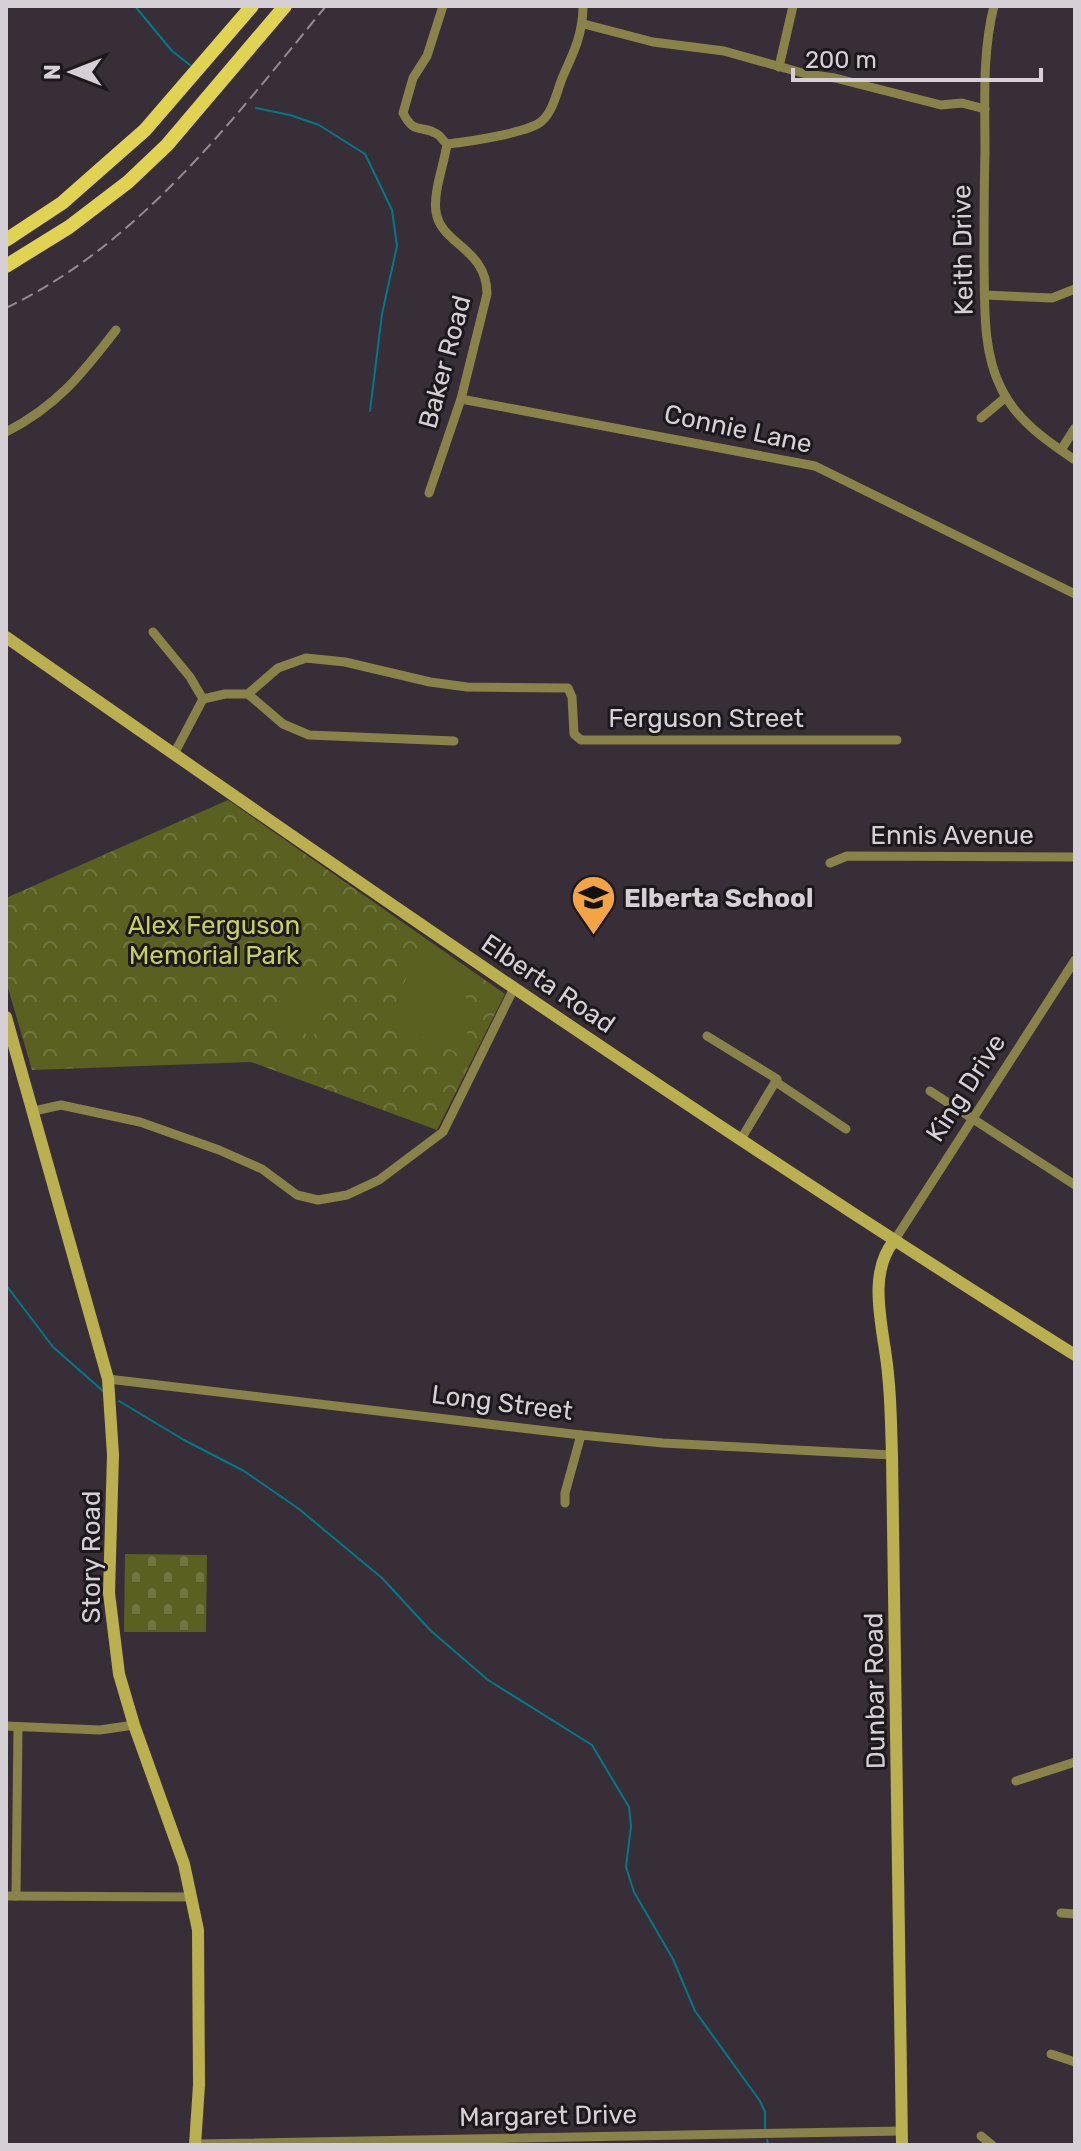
<svg xmlns="http://www.w3.org/2000/svg" width="1081" height="2151" font-family="Rubik,sans-serif">
  <style>
    .cemetery { fill: url(#cemetery-stones) }
    .park { fill: url(#park-crowns) }
    .garden { fill: #5a6020 }
    .lines { fill: none; stroke-linecap: round; stroke-linejoin: round }
    .stream { stroke: #007988; stroke-width: 2 }
    .street { stroke: #89834a; stroke-width: 9 }
    .secondary { stroke: #bab050; stroke-width: 12 }
    .primary { stroke: #e0d352; stroke-width: 14 }
    .rail { stroke: #938b93; stroke-width: 2; stroke-dasharray: 12 6; stroke-linecap: butt }
    .labels { text-anchor: middle; dominant-baseline: central; stroke-width: 6; stroke-linejoin: round; paint-order: stroke }
    .street-label { font-size: 26px; fill: #d6d0d6; stroke: #1c181c }
    .poi-label { font-size: 26px; font-weight: bold; fill: #d6d0d6; stroke: #1c181c; text-anchor: start }
    .park-label { font-size: 26px; fill: #c5d25a; stroke: #1c181c }
  </style>
  <defs>
    <pattern id="cemetery-stones" width="16" height="16" patternUnits="userSpaceOnUse" patternTransform="scale(2)"><rect width="16" height="16" fill="#5a6020"/><path d="M2 7V4a2 2 0 0 1 4 0v3zM10 15v-3a2 2 0 0 1 4 0v3z" fill="#717640"/></pattern>
    <pattern id="park-crowns" width="20" height="18" patternUnits="userSpaceOnUse" patternTransform="scale(2)"><rect width="20" height="18" fill="#5a6020"/><path d="M2 6a3 3 0 1 1 6 0M12 15a3 3 0 1 1 6 0" fill="none" stroke="#717640"/></pattern>
  </defs>
  <rect width="100%" height="100%" fill="#382e37"/>
  <path class="cemetery" d="M125,1554L207,1555L206,1632H124Z"/>
  <path class="park" d="M228,800L505,994L437,1130L251,1062L32,1070L6,981V898Z"/>
  <g class="garden">
    <path d="M425,952C451,965 469,988 470,1018C470,1028 464,1040 462,1049L456,1052L387,1021L417,955Z"/>
    <path d="M293,986L329,1002L313,1037L277,1021Z"/>
  </g>
  <g class="lines">
    <g class="stream">
      <path d="M135,6L172,51L190,65"/>
      <path d="M256,108L290,115L319,125L365,154L392,210L397,246L382,314L370,411"/>
      <path d="M6,1285L53,1347L103,1391"/>
      <path d="M119,1401L184,1440L244,1471L299,1509L382,1578L430,1630L488,1680L592,1745L629,1807L631,1826L626,1867L634,1892L673,1959L695,2011L760,2101L765,2112V2128"/>
      <path d="M767,2140L768,2145"/>
    </g>
    <g class="street">
      <path d="M994,6C982,52 985,105 985,152C984,189 984,225 984,262C985,304 982,350 1001,388C1016,420 1047,441 1075,460"/>
      <path d="M584,24L653,42L724,51L806,74L835,78L941,105L962,103L985,109"/>
      <path d="M779,67L793,6"/>
      <path d="M447,144C467,142 528,133 542,121C554,110 557,90 563,76C574,52 583,33 583,6"/>
      <path d="M985,295L1052,298L1075,289"/>
      <path d="M461,399L815,466L1075,594"/>
      <path d="M981,418L1006,397"/>
      <path d="M6,432C57,406 82,374 116,330"/>
      <path d="M1061,450L1075,428"/>
      <path d="M429,493L461,399L487,294C487,248 441,245 436,212C433,192 444,165 447,144C443,141 441,136 437,134C421,124 415,136 403,113L413,78L427,56L443,6"/>
      <path d="M153,632L190,677L203,699"/>
      <path d="M248,694L283,724L309,735L454,741"/>
      <path d="M174,754L203,699L225,694H248L278,668L306,658L345,662L430,682L467,687L568,688L572,697L574,734L581,740H897"/>
      <path d="M830,863L847,856L1075,857"/>
      <path d="M707,1036L777,1079L741,1139"/>
      <path d="M776,1082L846,1129"/>
      <path d="M930,1091L1075,1185"/>
      <path d="M34,1111L61,1105L140,1122L219,1150L262,1169L297,1195L318,1200L347,1195L379,1180L443,1132L514,988"/>
      <path d="M894,1241L1075,960"/>
      <path d="M108,1379L581,1435L663,1443L892,1455"/>
      <path d="M565,1503V1493L581,1435"/>
      <path d="M6,1726L100,1730L134,1725"/>
      <path d="M1016,1781L1075,1762"/>
      <path d="M6,1896L192,1897"/>
      <path d="M16,1896L18,1727"/>
      <path d="M1061,1913L1075,1914"/>
      <path d="M1051,2054L1075,2062"/>
      <path d="M981,2136L992,2145"/>
      <path d="M196,2144L902,2131"/>
    </g>
    <g class="secondary">
      <path d="M6,637C358,883 711,1127 1075,1355"/>
      <path d="M6,1017L108,1379L113,1455L109,1593L119,1674L134,1725L184,1864L198,1930L199,2085L195,2145"/>
      <path d="M894,1241C865,1276 885,1333 888,1374C891,1401 891,1428 892,1455L902,2145"/>
    </g>
    <g class="primary">
      <path d="M6,240L62,203L145,130L252,6"/>
      <path d="M6,266L69,227L128,182L167,145L285,6"/>
    </g>
    <path class="rail" d="M6,308C140,244 234,118 326,6"/>
  </g>
  <defs>
    <symbol id="school-pin" viewBox="-11 -11 22 30"><path d="M0 17L-7.5 6A9.5 9.5 0 1 1 7.5 6Z" fill="#f4a443" stroke="#1c181c"/><path d="M0-5L7-2L0 1L-7-2ZM-4 1L0 2.5L4 1V4Q0 6-4 4Z" fill="#111"/></symbol>
  </defs>
  <g fill-rule="evenodd">
    <use href="#school-pin" x="568" y="872" width="51" height="69"/>
  </g>
  <g class="labels">
    <g class="street-label">
      <text transform="translate(963 250) rotate(-91)">Keith Drive</text>
      <text transform="translate(445 362) rotate(-75)">Baker Road</text>
      <text transform="translate(738 429) rotate(12)">Connie Lane</text>
      <text x="706" y="718">Ferguson Street</text>
      <text x="952" y="835">Ennis Avenue</text>
      <text transform="translate(548 984) rotate(34)">Elberta Road</text>
      <text transform="translate(966 1088) rotate(-57)">King Drive</text>
      <text transform="translate(502 1403) rotate(7)">Long Street</text>
      <text transform="translate(91 1557) rotate(-90)">Story Road</text>
      <text transform="translate(875 1691) rotate(-91)">Dunbar Road</text>
      <text transform="translate(548 2116) rotate(-1)">Margaret Drive</text>
    </g>
    <g class="poi-label">
      <text x="624" y="898">Elberta School</text>
    </g>
    <g class="park-label">
      <text x="214" y="925">Alex Ferguson<tspan x="214" dy="30">Memorial Park</tspan></text>
    </g>
  </g>
  <rect width="1081" height="2151" fill="none" stroke="#d6d0d6" stroke-width="16"/>
  <g transform="translate(72 72) rotate(270)" stroke="#1c181c" stroke-width="6" paint-order="stroke">
  <path d="M0-6L14 30L0 20L-14 30Z" fill="#d6d0d6"/>
  <text y="-12" font-size="22" font-weight="bold" text-anchor="middle" fill="#d6d0d6">N</text>
  </g>
  <path d="M793 68v12h248v-12" fill="none" stroke="#d6d0d6" stroke-width="4"/>
  <text x="805" y="68" font-size="24" fill="#d6d0d6" stroke="#1c181c" stroke-width="6" paint-order="stroke">200 m</text>
</svg>
